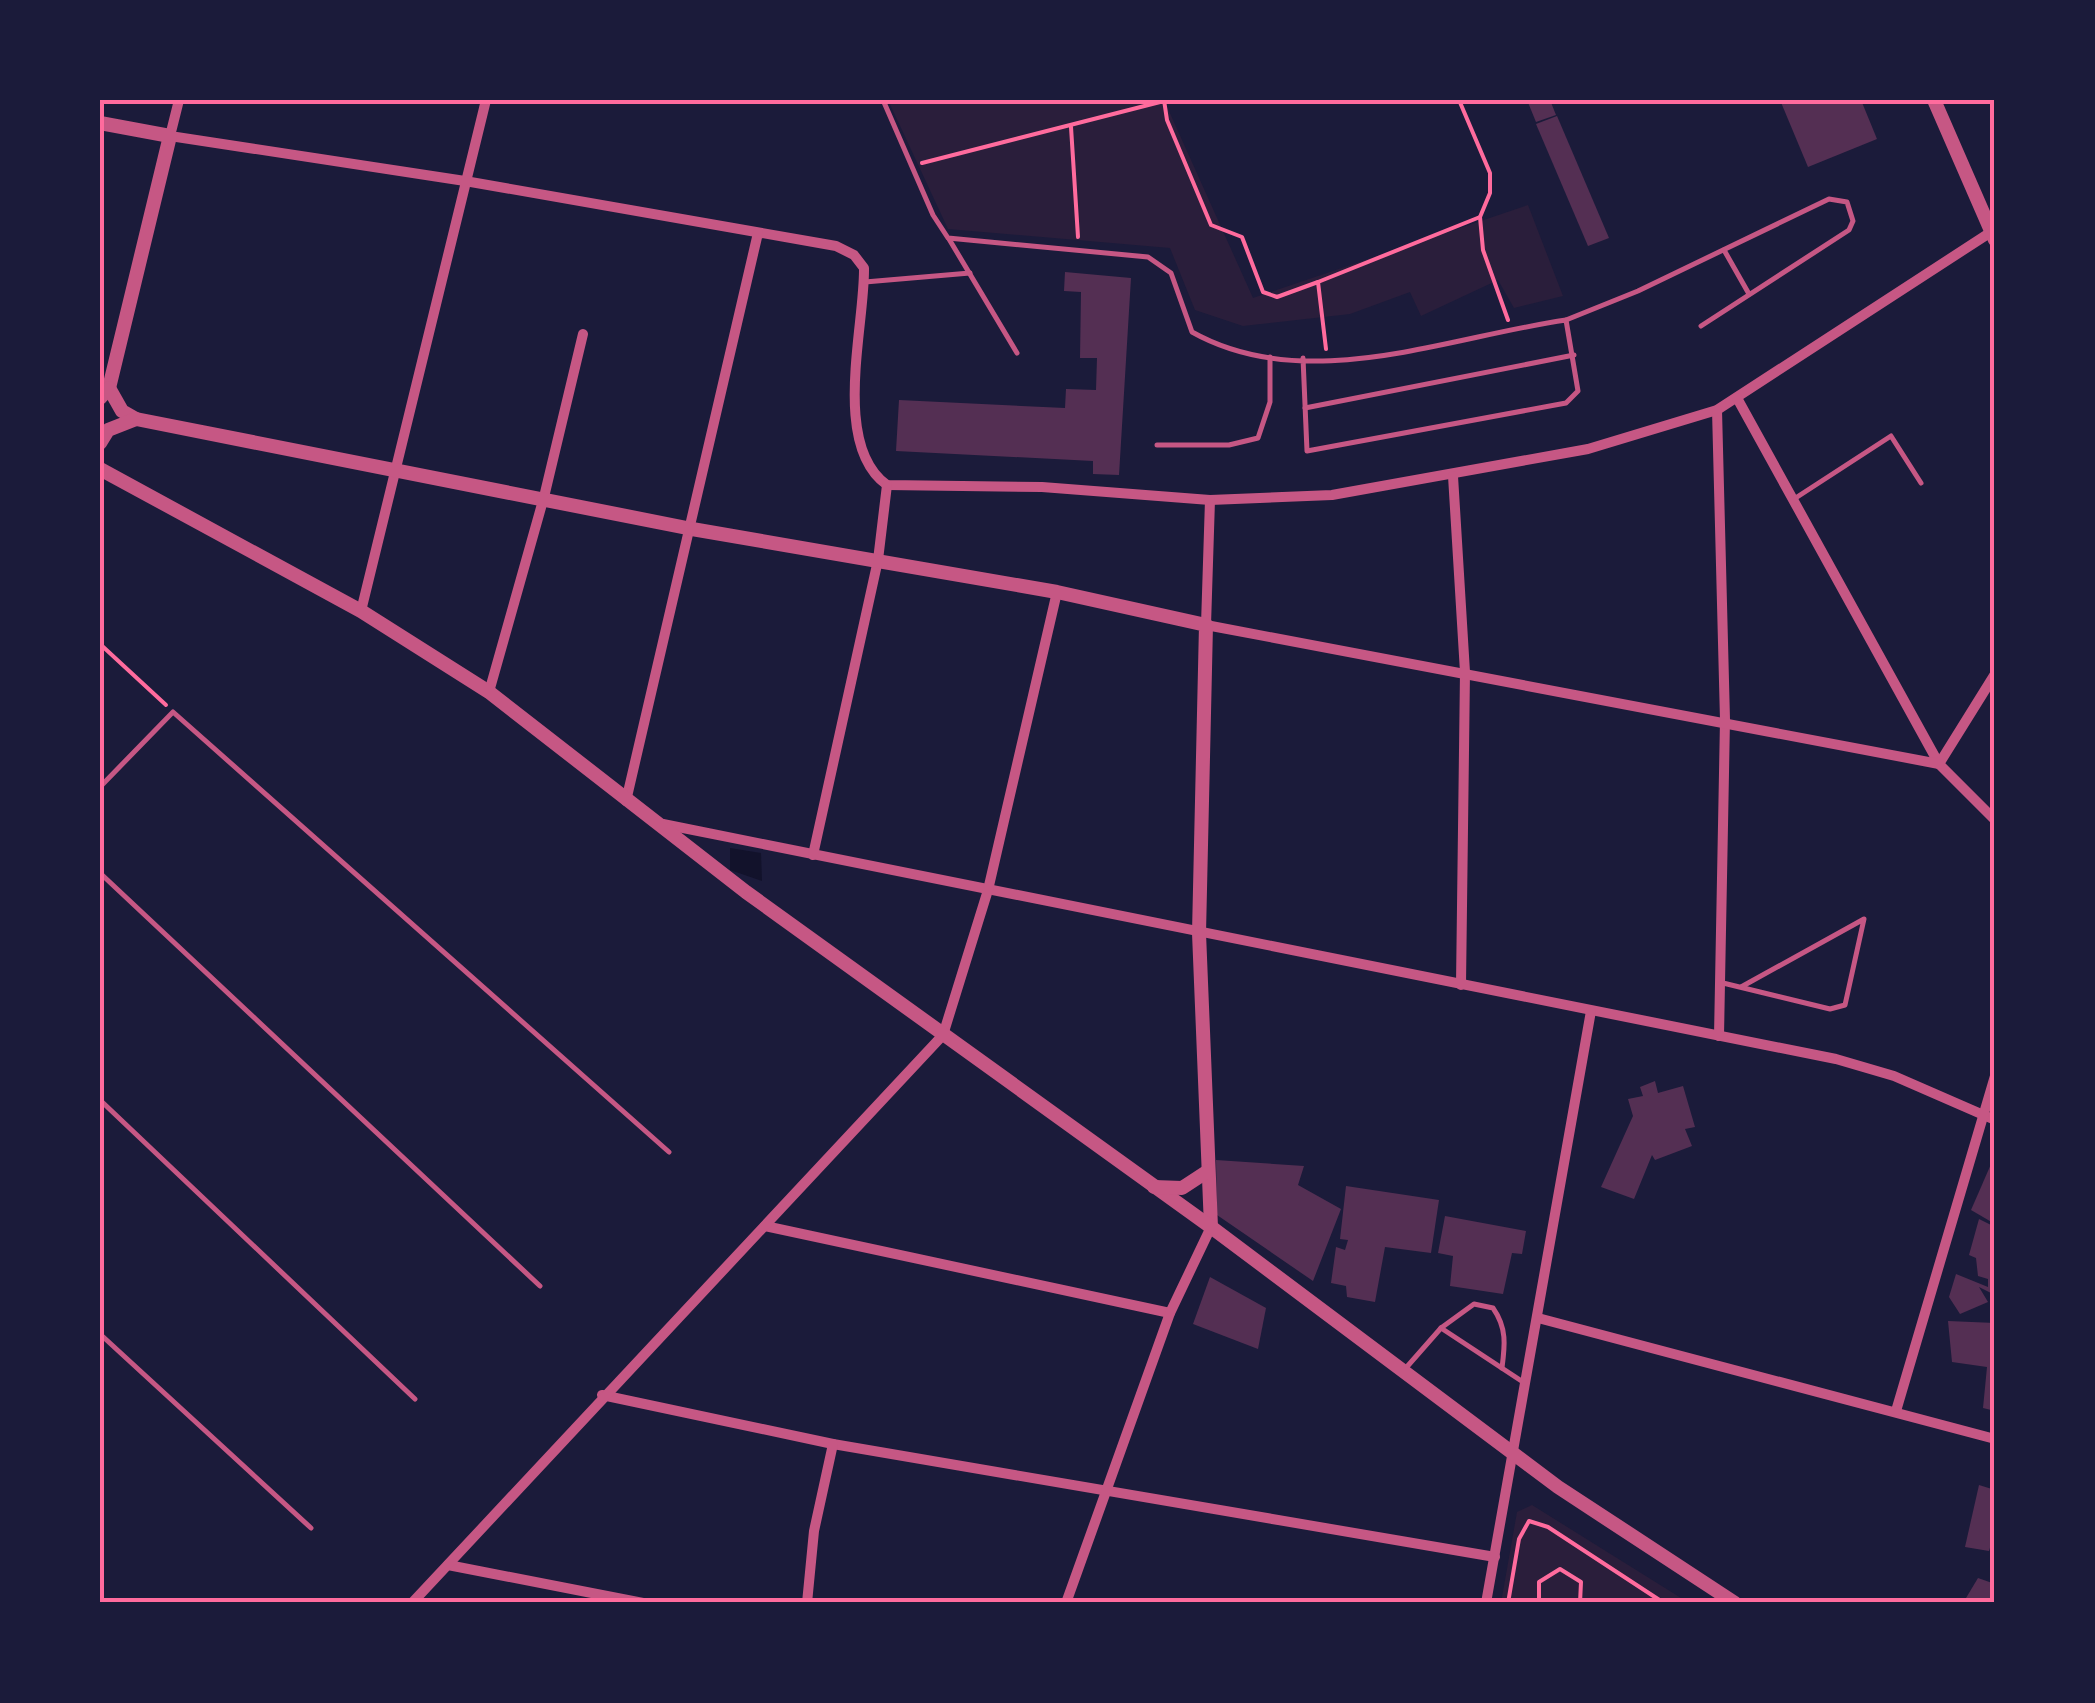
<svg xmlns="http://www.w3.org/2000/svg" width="2095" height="1703" font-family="Montserrat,sans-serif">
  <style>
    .green { fill: #2a1e3b }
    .water { fill: #12122b }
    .building { fill: #542f53 }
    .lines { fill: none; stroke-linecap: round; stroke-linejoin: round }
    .path { stroke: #ff6b9d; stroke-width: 4 }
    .service { stroke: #c65784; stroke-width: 5 }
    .minor { stroke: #c65784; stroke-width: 10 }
    .tertiary { stroke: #c65784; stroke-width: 14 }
    .neatline { fill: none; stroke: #ff6b9d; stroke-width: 4 }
  </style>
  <rect width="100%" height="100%" fill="#1b1b3a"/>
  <g class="green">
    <path d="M888,100H1164L1253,298L1528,205L1563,296L1514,308L1498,280L1421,316L1410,292L1350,314L1243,326L1195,310L1170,248L948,229Z"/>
    <path d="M1532,1505L1689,1603H1501L1517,1512Z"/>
  </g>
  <path class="water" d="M730,848L761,853L762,881L730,870Z"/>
  <g class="building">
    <path d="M1527,100H1550L1556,115L1536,122Z"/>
    <path d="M1780,100H1861L1877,139L1808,167Z"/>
    <path d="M1557,116L1609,238L1588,246L1536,124Z"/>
    <path d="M1065,272L1131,278L1119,475L1093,474V461L896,451L899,400L1065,408L1066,389L1096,390L1097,358H1080L1081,292L1064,291Z"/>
    <path d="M1655,1081L1658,1093L1683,1086L1695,1127L1685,1129L1692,1146L1655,1160L1652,1155L1634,1199L1601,1187L1633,1116L1628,1099L1643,1096L1640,1087Z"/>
    <path d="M1995,1155V1224L1971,1210Z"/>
    <path d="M1216,1160L1304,1166L1298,1185L1341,1209L1313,1281L1217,1215Z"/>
    <path d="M1346,1186L1439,1200L1431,1253L1385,1247L1375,1302L1347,1297L1346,1286L1331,1283L1336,1247L1345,1250L1348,1240L1340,1239Z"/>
    <path d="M1445,1216L1526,1231L1522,1254L1512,1253L1503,1294L1450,1286L1453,1256L1438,1253Z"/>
    <path d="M1979,1219L1995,1227V1295L1979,1287L1988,1302L1960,1314L1949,1297L1956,1274L1988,1287V1279L1978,1276L1976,1258L1969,1255Z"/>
    <path d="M1210,1277L1266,1308L1258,1349L1193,1324Z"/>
    <path d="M1948,1321L1995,1323V1411L1983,1408L1987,1367L1952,1362Z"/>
    <path d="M1979,1485L1995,1490V1532L1989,1551L1965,1547Z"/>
    <path d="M1978,1578L1995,1584V1603H1963Z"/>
  </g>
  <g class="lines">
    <g class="path">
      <path d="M1164,100L1167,120L1211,225L1242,237L1263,292L1277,297L1318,282L1326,349"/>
      <path d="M1459,100L1490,173V193L1480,217L1483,250L1508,320"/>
      <path d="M1071,127L1078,237"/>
      <path d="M922,163L1164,101"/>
      <path d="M1318,282L1480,217"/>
      <path d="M100,644L166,705"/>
      <path d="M1508,1603L1519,1539L1529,1521L1548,1527L1664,1603"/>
      <path d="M1539,1603V1582L1560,1569L1581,1582L1580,1603"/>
    </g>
    <g class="service">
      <path d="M883,100L933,215L948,238L1148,257L1171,273L1192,332C1306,396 1447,337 1566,320L1578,391L1566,403L1307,451L1303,358"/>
      <path d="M949,239L1017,353"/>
      <path d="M1724,250L1749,294"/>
      <path d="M865,282L970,273"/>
      <path d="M1566,320L1638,291L1829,199L1847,202L1853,221L1849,230L1701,326"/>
      <path d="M1305,408L1574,355"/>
      <path d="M1157,445H1229L1258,438L1270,402V357"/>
      <path d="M1794,499L1891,436L1921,483"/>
      <path d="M100,787L173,712L669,1152"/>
      <path d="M100,873L540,1286"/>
      <path d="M1723,983L1830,1009L1845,1005L1864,919L1741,987"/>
      <path d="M100,1100L415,1399"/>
      <path d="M1441,1328L1526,1384"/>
      <path d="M100,1334L311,1528"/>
      <path d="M1405,1369L1441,1328L1474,1304L1493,1308C1507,1328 1505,1345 1502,1368"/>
    </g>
    <g class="minor">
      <path d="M179,100L170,136L465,181L836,246L854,255L864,268C865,326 831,445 887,485L1042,487L1210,500L1332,495L1588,449L1717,410L1991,232"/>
      <path d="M1737,398L1939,764L1995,820"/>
      <path d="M1717,410L1725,720L1719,1036"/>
      <path d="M1453,476L1465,672L1461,985"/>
      <path d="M1210,500L1206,625L1939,764L1995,674"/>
      <path d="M361,611L486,100"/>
      <path d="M489,692L544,497L583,334"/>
      <path d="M626,801L758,233"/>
      <path d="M663,824L1836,1059L1894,1076L1995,1120"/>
      <path d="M813,855L878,560L887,485"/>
      <path d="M765,1226L1170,1313"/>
      <path d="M1538,1318L1995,1439"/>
      <path d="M602,1395L833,1444L1495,1557"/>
      <path d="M1896,1411L1995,1076"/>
      <path d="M448,1565L643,1603"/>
      <path d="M412,1603L943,1035L988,890L1057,592"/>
      <path d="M807,1603L814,1531L833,1444"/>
      <path d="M1066,1603L1170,1313L1211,1227"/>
      <path d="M1486,1603L1591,1011"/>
    </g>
    <g class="tertiary">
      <path d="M1934,100L1995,240"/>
      <path d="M100,123L170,136L109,388L100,398"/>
      <path d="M109,388L122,411L136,419L692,529L1057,592L1206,625L1199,933L1211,1227"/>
      <path d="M100,443L108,430L136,419"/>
      <path d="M100,469L361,611L489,692L746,892L1211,1227L1558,1487L1735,1603"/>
      <path d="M1154,1187L1182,1188L1208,1171"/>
    </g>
  </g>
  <rect width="2095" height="1703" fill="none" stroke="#1b1b3a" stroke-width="205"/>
  <rect x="102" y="102" width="1890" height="1498" class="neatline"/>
</svg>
